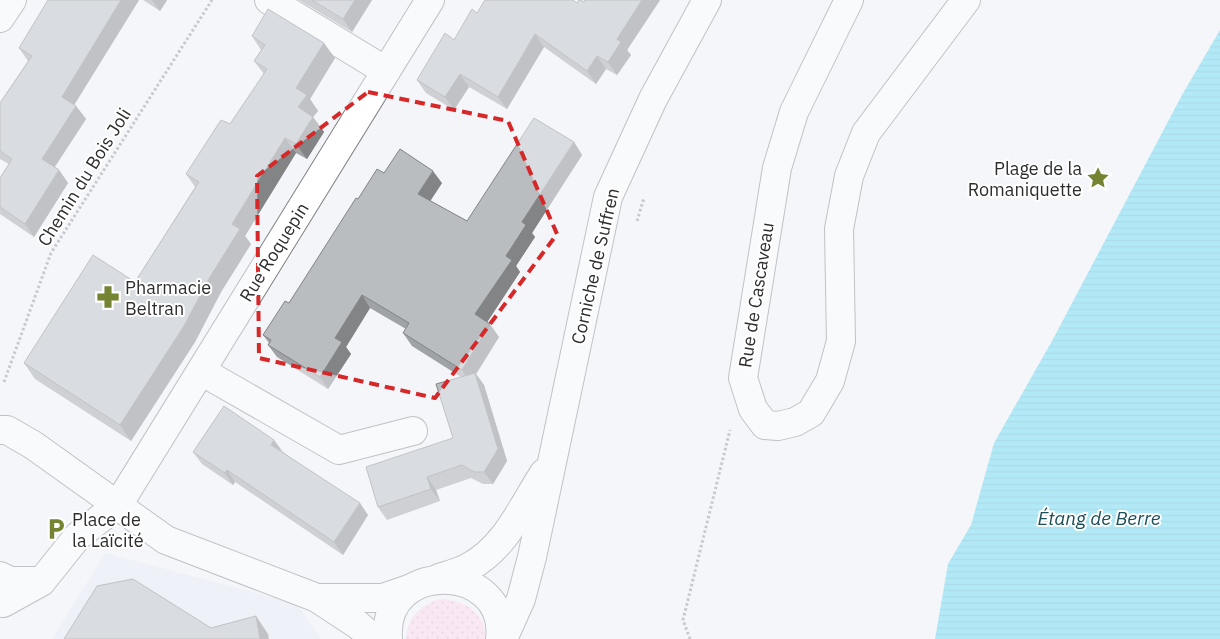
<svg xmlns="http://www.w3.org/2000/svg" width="1220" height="639" font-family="'IBM Plex Sans',sans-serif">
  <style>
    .built { fill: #e8eaf5 }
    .grass { fill: url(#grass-dots) }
    .water { fill: url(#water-rules) }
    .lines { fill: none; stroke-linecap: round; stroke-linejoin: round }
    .minor-casing { stroke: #828387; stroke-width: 30 }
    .secondary-casing { stroke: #828387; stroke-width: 30 }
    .path { stroke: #939396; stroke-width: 3; stroke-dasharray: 2.5 2.5; stroke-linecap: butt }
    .minor { stroke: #fff; stroke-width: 28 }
    .secondary { stroke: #fff; stroke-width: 28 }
    .wall { fill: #9fa3a5 }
    .shaded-wall { fill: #828486 }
    .building { fill: #b9bdc0; stroke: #828486 }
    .marked { fill: none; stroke: #d62828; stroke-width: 4; stroke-dasharray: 10 6; stroke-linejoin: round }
    .labels { text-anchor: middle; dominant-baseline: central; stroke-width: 4; stroke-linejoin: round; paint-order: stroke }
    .poi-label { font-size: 18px; fill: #2d2d2e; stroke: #fff; text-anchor: start }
    .street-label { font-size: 18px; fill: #2d2d2e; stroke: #fff }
    .water-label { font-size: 19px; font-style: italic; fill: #1a4e59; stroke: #fff }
  </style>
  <defs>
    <pattern id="grass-dots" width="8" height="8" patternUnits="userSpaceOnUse" patternTransform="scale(1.25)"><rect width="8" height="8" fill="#fed6ee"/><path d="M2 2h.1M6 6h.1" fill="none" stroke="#dab8cc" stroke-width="1.8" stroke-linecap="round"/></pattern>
    <pattern id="water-rules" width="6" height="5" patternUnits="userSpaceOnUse" patternTransform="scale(1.25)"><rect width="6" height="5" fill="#60d9f3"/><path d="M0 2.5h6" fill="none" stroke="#54bbd1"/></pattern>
  </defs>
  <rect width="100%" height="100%" fill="#f4f5f9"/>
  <path class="built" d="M105,553L297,604L321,639H52Z"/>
  <path class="grass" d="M440,599C464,600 486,612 485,639H406C408,617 419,606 440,599Z"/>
  <path class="water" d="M1220,30V639H935L948,564L971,525L994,443L1052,341L1182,95Z"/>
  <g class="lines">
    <defs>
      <g id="minor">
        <path d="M269,0L386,71"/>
        <path d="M849,0L794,112L777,168L743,378L753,409L765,425L778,426L795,422L811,413L830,381L841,341L839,229L849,176L866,133L966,0"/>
        <path d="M0,18L12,0"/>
        <path d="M201,371L339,450L413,431"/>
        <path d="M0,430H7L33,445L166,540L317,598L358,625L374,639"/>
        <path d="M0,576L10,581H42L78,536L118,505L430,0"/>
        <path d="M317,598H383L412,588"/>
        <path d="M0,602L3,603L41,582"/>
      </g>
      <g id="secondary">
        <path d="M439,578C448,575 460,572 469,567C506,547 522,507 544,473"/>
        <path d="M388,639C381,558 509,562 500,639"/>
        <path d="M503,639L521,599L532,557L608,197L653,99L707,0"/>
      </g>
    </defs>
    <use href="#minor" class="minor-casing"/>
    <use href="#secondary" class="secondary-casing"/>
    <g class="path">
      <path d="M637,221L644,198"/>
      <path d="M4,382L51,253L212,0"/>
      <path d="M690,639L683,620L730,430"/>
    </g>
    <use href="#minor" class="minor"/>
    <use href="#secondary" class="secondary"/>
  </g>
  <g class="wall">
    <path d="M139,0L74,105L76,106L86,119L55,167L59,170L68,183L34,237L0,214V178L9,164L0,159V103L28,61L19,48Z"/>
    <path d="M143,0H167L160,11Z"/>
    <path d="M299,0H372L352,32Z"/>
    <path d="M585,0H660L627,50L631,55L617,75L606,69L596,84L544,47L507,109L469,87L454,110L426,93L417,80L454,40L477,13L577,3L584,2Z"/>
    <path d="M252,36L335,58L310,99L318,111L313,117L324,132L307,159L296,153L245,236L251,244L221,292L195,342L131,441L35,379L24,363L135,282L195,187L186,174L230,124L264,74L254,61L261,50Z"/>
    <path d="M574,142L582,155L532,233L535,237L516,266L520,272L487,322L499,337L476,374L484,385L507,461L493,484H483L471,478L436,490L440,501L387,520L378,507L453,438L461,377L412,346L403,333L406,329L370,308L346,347L351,354L328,389L277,357L268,345L269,343L263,335L289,303L358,199L384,173L442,183L430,201L467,221Z"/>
    <path d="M193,452H283L368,515L343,555L235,482L233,485L202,464Z"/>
  </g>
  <g class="shaded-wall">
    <path d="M121,0H139L71,110L62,97Z"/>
    <path d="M152,0H167L160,11Z"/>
    <path d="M355,0H372L352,32L343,19Z"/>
    <path d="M642,0H660L627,50L631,55L617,75L608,62L617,39Z"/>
    <path d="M535,34L544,47L507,109L498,97Z"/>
    <path d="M324,43L335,58L310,99L318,111L313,117L324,132L307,159L296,144L298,107L296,88Z"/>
    <path d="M597,56L606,69L596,84L587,71Z"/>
    <path d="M460,74L469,87L454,110L445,97Z"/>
    <path d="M76,106L86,119L51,172L42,159Z"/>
    <path d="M285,138L296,153L245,236L251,244L221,292L195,342L131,441L120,425L232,224Z"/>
    <path d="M574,142L582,155L532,233L535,237L516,266L520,272L484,327L475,314L506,256L522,222Z"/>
    <path d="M59,170L68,183L34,237L25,224Z"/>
    <path d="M433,171L442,183L427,206L418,194Z"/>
    <path d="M362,295L370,308L346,347L351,354L328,389L320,377L335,338Z"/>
    <path d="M490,324L499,337L476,374L484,385L507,461L493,484L484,472L470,383L462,370Z"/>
    <path d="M274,440L283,452L271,445Z"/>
    <path d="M227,470L235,482L233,485L225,473Z"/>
    <path d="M427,477L436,490L440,501L431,489Z"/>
    <path d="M360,503L368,515L343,555L334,542Z"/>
    <path d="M256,616L268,634L269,639H260Z"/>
  </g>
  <g class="building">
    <path d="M48,0H121L62,97L76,106L42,159L59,170L25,224L0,207V178L12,159L0,151V103L32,56L19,48Z"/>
    <path d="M312,0H355L343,19Z"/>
    <path d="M485,0H573L577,3L579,0H581L584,2L585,0H642L617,39L621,42L608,62L597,56L587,71L535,34L498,97L460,74L445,97L417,80L445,33L454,40L472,9L477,13Z"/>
    <path d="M268,9L324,43L296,88L307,95L298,107L313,117L296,144L285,138L232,224L240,229L210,277L184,326L120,425L24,363L93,255L135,282L199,182L186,174L221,120L230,124L267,69L254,61L265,45L252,36Z"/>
    <path d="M534,118L574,142L522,222L526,225L506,256L512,260L475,314L490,324L462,370L403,333L409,323L362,295L335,338L342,342L320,377L268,345L271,340L263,335L285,301L289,303L356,198L358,199L377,169L384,173L400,149L433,171L418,194L467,221Z"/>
    <path d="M475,373L498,449L484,472H474L462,465L427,477L431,489L378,507L366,467L453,438L436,384Z"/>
    <path d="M224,406L274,440L271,445L360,503L334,542L227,470L225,473L193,452Z"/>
    <path d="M133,579L211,628L256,616L260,639H64L97,586Z"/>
  </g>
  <path d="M0 0H1220V639H0ZM368,92L508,121L557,234L435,398L259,358L257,176Z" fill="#f4f5f9" fill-opacity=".55" fill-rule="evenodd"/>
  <path class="marked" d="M368,92L508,121L557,234L435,398L259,358L257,176Z"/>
  <defs>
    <symbol id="sight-bare" viewBox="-9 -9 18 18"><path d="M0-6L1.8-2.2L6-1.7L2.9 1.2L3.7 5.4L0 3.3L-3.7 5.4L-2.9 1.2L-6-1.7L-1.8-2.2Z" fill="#758432" stroke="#fff" stroke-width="2.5" paint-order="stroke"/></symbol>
    <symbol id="pharmacy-bare" viewBox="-9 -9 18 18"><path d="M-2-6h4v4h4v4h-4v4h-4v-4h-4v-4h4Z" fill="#758432" stroke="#fff" stroke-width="2.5" paint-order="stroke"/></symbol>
    <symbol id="parking-bare" viewBox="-9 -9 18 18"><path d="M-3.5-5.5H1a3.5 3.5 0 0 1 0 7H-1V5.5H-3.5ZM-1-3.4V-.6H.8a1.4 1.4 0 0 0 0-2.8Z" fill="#758432" stroke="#fff" stroke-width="2.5" paint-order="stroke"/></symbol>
  </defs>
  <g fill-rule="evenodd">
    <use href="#sight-bare" x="1082" y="162" width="32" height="32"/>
    <use href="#pharmacy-bare" x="92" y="281" width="32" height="32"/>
    <use href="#parking-bare" x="40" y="513" width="32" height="32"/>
  </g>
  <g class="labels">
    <g class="poi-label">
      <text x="1082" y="168" text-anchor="end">Plage de la<tspan x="1082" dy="21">Romaniquette</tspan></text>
      <text x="125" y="287">Pharmacie<tspan x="125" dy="21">Beltran</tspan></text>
      <text x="72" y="519">Place de<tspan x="72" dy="21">la Laïcité</tspan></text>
    </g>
    <g class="street-label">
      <text transform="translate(84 177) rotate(-58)">Chemin du Bois Joli</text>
      <text transform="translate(274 252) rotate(-58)">Rue Roquepin</text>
      <text transform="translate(595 266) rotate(-77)">Corniche de Suffren</text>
      <text transform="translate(756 295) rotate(-81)">Rue de Cascaveau</text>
    </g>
    <g class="water-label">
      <text x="1099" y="518">Étang de Berre</text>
    </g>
  </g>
</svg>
